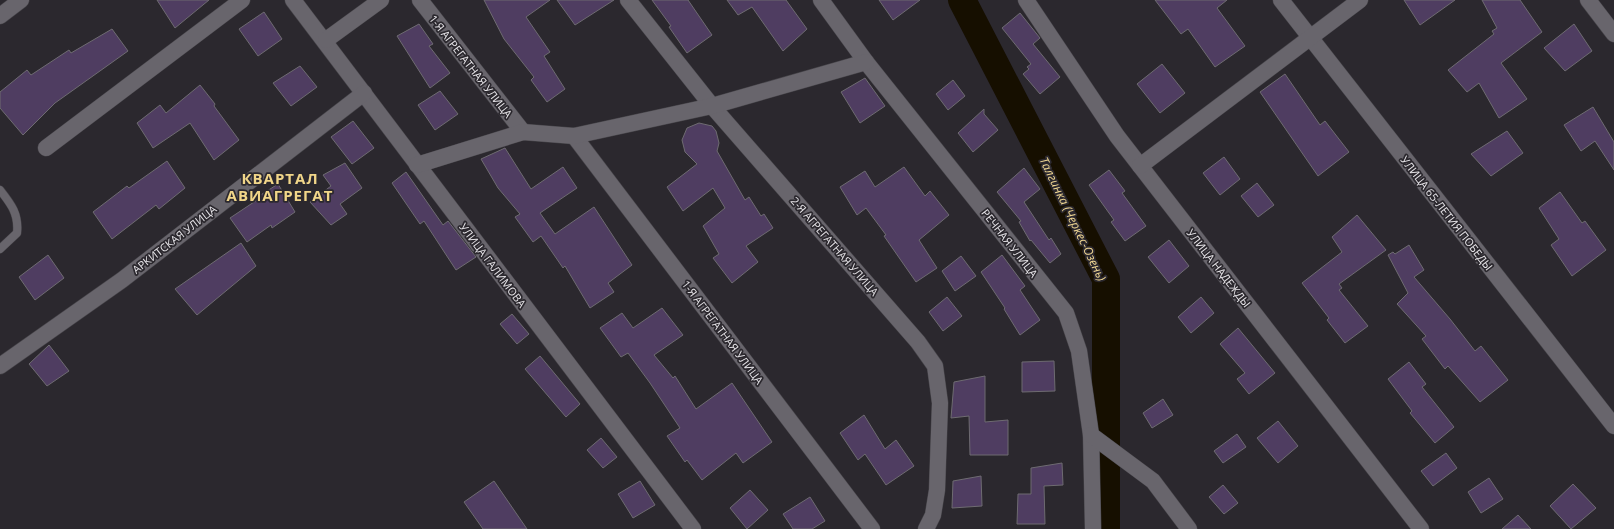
<svg xmlns="http://www.w3.org/2000/svg" width="1614" height="529" font-family="'Open Sans',sans-serif">
  <style>
    .lines { fill: none; stroke-linecap: round; stroke-linejoin: round }
    .river { stroke: #160f00; stroke-width: 28 }
    .building { fill: #4f3d61; stroke: #6e6b71 }
    .service-casing { stroke: #464449; stroke-width: 9 }
    .minor-casing { stroke: #464449; stroke-width: 17 }
    .service { stroke: #68656c; stroke-width: 8 }
    .minor { stroke: #68656c; stroke-width: 16 }
    .labels { text-anchor: middle; dominant-baseline: central; stroke-width: 3.5; stroke-linejoin: round; paint-order: stroke }
    .street-label { font-size: 11px; fill: #e8e6ea; stroke: #2b282e }
    .water-label { font-size: 12px; font-style: italic; fill: #f0d792; stroke: #2b282e }
    .district-label { font-size: 15px; font-weight: bold; letter-spacing: 1px; fill: #f1d689; stroke: #2b282e }
  </style>
  <rect width="100%" height="100%" fill="#2b282e"/>
  <g class="lines">
    <path class="river" d="M962,0L1106,279V529"/>
  </g>
  <g class="building">
    <path d="M157,0H209L175,28Z"/>
    <path d="M484,0H550L526,17L550,52L544,56L565,89L547,102L531,80L534,77L504,39Z"/>
    <path d="M557,0H614L575,25Z"/>
    <path d="M652,0H688L712,35L687,53L669,27L671,26Z"/>
    <path d="M727,0H786L807,29L783,51L752,7L738,15Z"/>
    <path d="M879,0H920L893,20Z"/>
    <path d="M1155,0H1227L1217,8L1245,46L1215,67L1188,29L1181,34Z"/>
    <path d="M1404,0H1455L1420,25Z"/>
    <path d="M1482,0H1520L1542,32L1501,63L1527,99L1499,118L1479,83L1467,92L1448,70L1494,34L1492,31L1497,28Z"/>
    <path d="M264,12L282,39L258,56L239,29Z"/>
    <path d="M1020,13L1040,38L1033,44L1060,77L1040,94L1023,74L1029,69L1027,67L1031,64L1002,28Z"/>
    <path d="M419,24L433,44L429,46L450,73L430,88L397,36Z"/>
    <path d="M1574,24L1592,51L1565,71L1544,48Z"/>
    <path d="M112,29L128,51L55,103L23,135L0,108V92L27,70L31,75L69,50L71,53Z"/>
    <path d="M1162,64L1185,93L1160,113L1137,84Z"/>
    <path d="M300,66L317,87L291,106L273,83Z"/>
    <path d="M1285,74L1320,125L1325,121L1349,152L1318,176L1260,92Z"/>
    <path d="M865,78L885,106L860,123L841,92Z"/>
    <path d="M953,80L965,96L948,110L936,94Z"/>
    <path d="M200,85L215,104L214,106L239,140L214,160L190,123L153,148L137,123L160,105L166,113Z"/>
    <path d="M440,91L458,114L435,130L418,105Z"/>
    <path d="M1593,107L1614,142V170L1595,141L1581,151L1564,125Z"/>
    <path d="M984,109V114L998,130L973,152L958,133Z"/>
    <path d="M353,121L374,148L352,164L331,137Z"/>
    <path d="M699,123L712,126L716,131L719,143L717,151L745,200L749,197L761,216L764,214L773,228L746,246L758,262L732,283L713,258L719,254L703,226L725,208L713,188L683,211L667,187L697,164L685,152L682,140L687,128Z"/>
    <path d="M1507,131L1523,153L1491,176L1471,154Z"/>
    <path d="M505,148L531,189L563,167L577,188L540,213L555,234L594,207L632,265L608,283L614,292L590,308L565,266L563,268L541,236L533,242L515,217L520,214L498,188L481,159Z"/>
    <path d="M1224,157L1240,179L1220,195L1203,173Z"/>
    <path d="M167,161L185,188L159,209L156,205L112,239L93,212L127,186L129,188Z"/>
    <path d="M345,163L362,188L340,204L347,214L331,225L310,202L331,186L323,175Z"/>
    <path d="M904,167L925,196L930,191L949,215L919,240L937,268L916,282L884,236L886,235L866,208L857,215L840,187L865,171L875,187Z"/>
    <path d="M1024,168L1040,189L1024,202L1049,240L1051,238L1061,254L1050,263L1031,240L1030,241L1019,222L1021,221L997,192Z"/>
    <path d="M1109,170L1125,191L1122,193L1146,226L1125,241L1111,222L1114,220L1089,185Z"/>
    <path d="M406,172L443,225L448,221L476,257L456,270L424,221L420,224L392,183Z"/>
    <path d="M1257,183L1274,205L1258,217L1241,196Z"/>
    <path d="M278,184L295,212L272,228L271,225L247,242L230,218L257,200L256,198Z"/>
    <path d="M1560,192L1582,223L1585,221L1606,250L1572,276L1551,245L1559,239L1539,208Z"/>
    <path d="M1357,215L1386,250L1339,284L1342,288L1339,290L1368,326L1345,343L1327,320L1329,318L1302,283L1342,252L1332,237Z"/>
    <path d="M1169,240L1189,266L1169,283L1148,257Z"/>
    <path d="M241,243L256,266L197,315L175,289Z"/>
    <path d="M1409,245L1424,270L1414,277L1450,319L1475,351L1481,346L1508,380L1480,402L1448,366L1445,369L1422,339L1426,336L1397,304L1408,293L1388,255L1393,252L1395,254Z"/>
    <path d="M48,255L64,278L35,300L19,277Z"/>
    <path d="M1002,255L1025,286L1020,290L1040,320L1020,335L1004,309L1005,308L981,272Z"/>
    <path d="M961,256L976,276L955,291L942,271Z"/>
    <path d="M947,297L962,316L943,331L929,312Z"/>
    <path d="M1201,297L1214,313L1191,333L1178,317Z"/>
    <path d="M662,308L683,335L654,355L673,378L675,376L696,409L732,383L772,442L743,463L736,453L702,480L687,460L685,462L667,436L680,428L650,383L628,353L621,357L600,328L622,313L633,328Z"/>
    <path d="M512,314L529,334L517,344L500,324Z"/>
    <path d="M1238,328L1275,373L1249,394L1237,379L1245,373L1220,344Z"/>
    <path d="M49,345L69,371L47,386L29,364Z"/>
    <path d="M540,356L580,404L566,417L525,369Z"/>
    <path d="M1054,361L1055,391L1022,392V362Z"/>
    <path d="M1409,362L1426,384L1422,387L1454,427L1435,443L1410,413L1412,411L1388,379Z"/>
    <path d="M985,376V422L1008,420V455H970L969,416L951,418L954,382Z"/>
    <path d="M1163,399L1173,415L1152,428L1143,413Z"/>
    <path d="M864,415L885,449L896,440L914,466L886,485L865,454L858,460L840,433Z"/>
    <path d="M1278,421L1298,446L1278,463L1257,438Z"/>
    <path d="M1237,434L1246,447L1223,463L1214,451Z"/>
    <path d="M601,438L617,457L603,468L587,450Z"/>
    <path d="M1446,453L1457,468L1433,486L1421,471Z"/>
    <path d="M1062,463L1063,485L1044,486L1045,524H1017L1018,494H1031V468Z"/>
    <path d="M981,476L982,506L952,508L953,481Z"/>
    <path d="M1489,478L1503,499L1481,513L1468,492Z"/>
    <path d="M494,481L527,529H483L464,502Z"/>
    <path d="M640,481L655,505L633,518L618,494Z"/>
    <path d="M1573,484L1596,508L1571,529L1550,506Z"/>
    <path d="M1223,485L1238,503L1224,514L1209,497Z"/>
    <path d="M750,490L768,510L747,529L730,508Z"/>
    <path d="M810,497L825,521L812,529H793L783,514Z"/>
    <path d="M1518,515L1531,529H1502Z"/>
  </g>
  <g class="lines">
    <defs>
      <path id="service" d="M0,190C11,204 19,214 17,233L0,249"/>
      <g id="minor">
        <path d="M293,0L693,529"/>
        <path d="M420,0L523,132"/>
        <path d="M628,0L712,106L918,342L935,366L940,403L937,490L933,515L926,529"/>
        <path d="M821,0L866,62L1066,313L1079,351L1091,435L1093,529"/>
        <path d="M1026,0L1117,136L1421,529"/>
        <path d="M1281,0L1614,426"/>
        <path d="M1588,0L1614,34"/>
        <path d="M0,16L21,0"/>
        <path d="M326,40L381,0"/>
        <path d="M574,136L872,529"/>
        <path d="M46,148L242,0"/>
        <path d="M417,165L523,132L574,136L712,106L866,62"/>
        <path d="M1140,166L1360,0"/>
        <path d="M0,366L122,280L364,93"/>
        <path d="M1091,435L1153,481L1189,529"/>
      </g>
    </defs>
    <use href="#service" class="service-casing"/>
    <use href="#minor" class="minor-casing"/>
    <use href="#service" class="service"/>
    <use href="#minor" class="minor"/>
  </g>
  <g class="labels">
    <g class="street-label">
      <text transform="translate(471 66) rotate(52)">1-Я АГРЕГАТНАЯ УЛИЦА</text>
      <text transform="translate(1447 213) rotate(52)">УЛИЦА 65-ЛЕТИЯ ПОБЕДЫ</text>
      <text transform="translate(174 239) rotate(-38)">АРКИТСКАЯ УЛИЦА</text>
      <text transform="translate(1010 243) rotate(52)">РЕЧНАЯ УЛИЦА</text>
      <text transform="translate(835 246) rotate(49)">2-Я АГРЕГАТНАЯ УЛИЦА</text>
      <text transform="translate(493 265) rotate(53)">УЛИЦА ГАЛИМОВА</text>
      <text transform="translate(1219 268) rotate(52)">УЛИЦА НАДЕЖДЫ</text>
      <text transform="translate(723 332) rotate(53)">1-Я АГРЕГАТНАЯ УЛИЦА</text>
    </g>
    <g class="water-label">
      <text transform="translate(1073 219) rotate(64)">Талгинка (Черкес-Озень)</text>
    </g>
    <g class="district-label">
      <text x="280" y="178">КВАРТАЛ<tspan x="280" dy="17">АВИАГРЕГАТ</tspan></text>
    </g>
  </g>
</svg>
